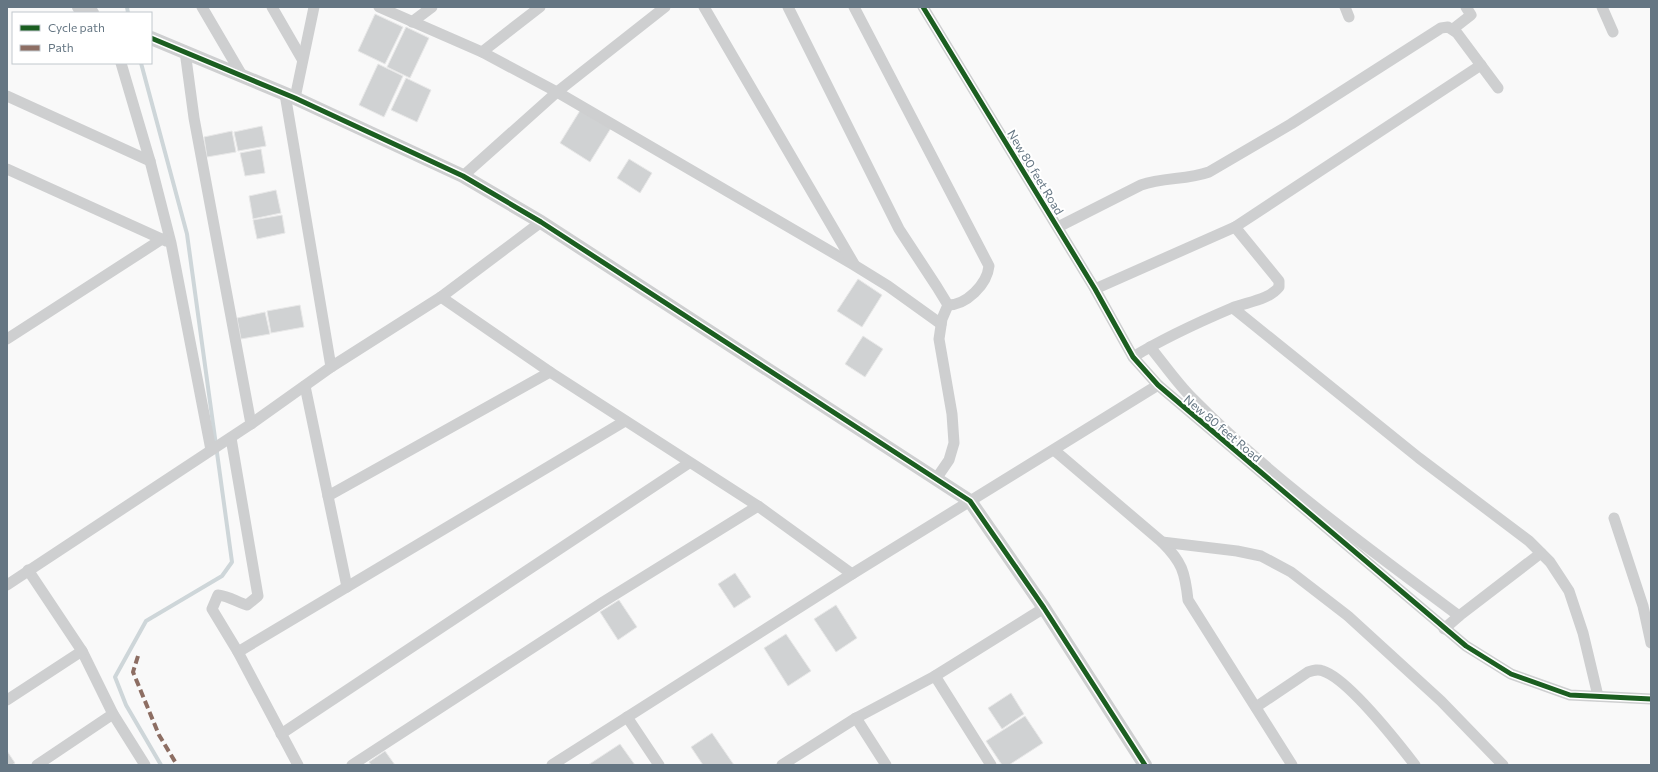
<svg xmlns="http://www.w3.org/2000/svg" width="1658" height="772" font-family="Commissioner,sans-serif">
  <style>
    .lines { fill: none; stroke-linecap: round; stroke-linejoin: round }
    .stream { stroke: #ced6d9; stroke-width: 4 }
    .building { fill: #d0d2d3; stroke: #e8e8e8 }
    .minor { stroke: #cecfd0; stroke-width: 11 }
    .tertiary { stroke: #cecfd0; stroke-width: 14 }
    .quiet { stroke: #8d6e63; stroke-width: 4; stroke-dasharray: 8 4; stroke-linecap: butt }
    .cycleway-casing { stroke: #fff; stroke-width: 8 }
    .cycleway { stroke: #1b5e20; stroke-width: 5 }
    .labels { text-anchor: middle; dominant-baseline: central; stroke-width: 4; stroke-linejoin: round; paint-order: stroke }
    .street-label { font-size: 12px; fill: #657683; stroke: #fff }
  </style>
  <rect width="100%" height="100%" fill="#f9f9f9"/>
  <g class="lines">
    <g class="stream">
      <path d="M127,7L128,13"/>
      <path d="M141,63L187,234L232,562L222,576L146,621L115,677L126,705L161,765"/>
    </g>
  </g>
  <g class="building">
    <path d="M375,14L403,27L385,64L358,51Z"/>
    <path d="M406,27L429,38L410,78L387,67Z"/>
    <path d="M378,64L403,76L384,117L359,105Z"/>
    <path d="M406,78L431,90L417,122L391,110Z"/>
    <path d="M581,109L611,128L590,162L560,143Z"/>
    <path d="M262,126L266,146L238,151L234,132Z"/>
    <path d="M232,131L236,152L207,157L204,137Z"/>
    <path d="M261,149L265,173L245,176L240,153Z"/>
    <path d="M629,159L652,173L640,193L617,178Z"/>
    <path d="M276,190L281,213L253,219L249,196Z"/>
    <path d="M282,215L285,233L257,239L253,220Z"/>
    <path d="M858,279L882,295L862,327L837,311Z"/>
    <path d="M300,305L304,327L271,333L267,311Z"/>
    <path d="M265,312L270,334L241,339L237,318Z"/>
    <path d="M863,336L883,349L865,377L845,364Z"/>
    <path d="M735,573L751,597L734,608L718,584Z"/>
    <path d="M619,600L637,627L618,640L600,612Z"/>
    <path d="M836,605L857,638L836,652L814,619Z"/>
    <path d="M786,634L811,671L788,686L764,648Z"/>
    <path d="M1011,693L1024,714L1002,729L988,708Z"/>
    <path d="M1025,716L1043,743L1009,765H1002L986,741Z"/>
    <path d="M712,733L734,765H703L691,747Z"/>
    <path d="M620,744L635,765H588Z"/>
    <path d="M7,751L15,763L12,765H7Z"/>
    <path d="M385,751L395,765H371L369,762Z"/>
  </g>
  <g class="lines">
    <g class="minor">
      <path d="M202,7L243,77"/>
      <path d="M272,7L302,59"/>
      <path d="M379,7L482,52L557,92L854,265L888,286L941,324"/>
      <path d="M704,7L854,264"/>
      <path d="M788,7L899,229L937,287L948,305L942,319L939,339L952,414L954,443L949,460L936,479"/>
      <path d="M854,7L989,266C987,285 966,305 948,305"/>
      <path d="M923,7L1095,289L1133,357L1158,385L1466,646L1511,674L1570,695L1651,699"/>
      <path d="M1345,7L1349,17"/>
      <path d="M1602,7L1613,32"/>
      <path d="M412,22L432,7"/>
      <path d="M1453,29L1471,15L1466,7"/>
      <path d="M482,52L540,7"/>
      <path d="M121,63L150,161L171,243L211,450"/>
      <path d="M285,94L331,367"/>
      <path d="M7,96L150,161"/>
      <path d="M295,98L314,7"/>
      <path d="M7,169L166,241"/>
      <path d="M463,176L557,92L665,7"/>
      <path d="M1058,227L1141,185C1163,177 1187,180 1209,172L1291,124L1441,28L1448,27L1457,33L1498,88"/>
      <path d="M1095,289L1235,227L1481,65"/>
      <path d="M441,297L550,372L758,506L852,574"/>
      <path d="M1233,308L1419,458L1529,541L1550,562L1569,591L1583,633L1598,696"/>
      <path d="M7,339L162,239"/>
      <path d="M1150,347C1164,364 1177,383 1192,398C1273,480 1367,547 1459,616"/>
      <path d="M1133,357C1164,338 1199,322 1232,308C1247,302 1269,300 1279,287V281L1235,227"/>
      <path d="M305,386L347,587"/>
      <path d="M251,424L331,367L441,297L541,222"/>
      <path d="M231,438L258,596L247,605C237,602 229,596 218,595L212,609L238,652L298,765"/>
      <path d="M1054,450L1162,542C1182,562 1185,572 1188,600L1292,765"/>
      <path d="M328,496L550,372"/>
      <path d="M1614,518L1643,606L1651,643"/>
      <path d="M1162,542L1237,551L1261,556L1291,572L1348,616L1441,701L1503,765"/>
      <path d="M28,570L82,651L113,714L145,765"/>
      <path d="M7,585L251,424L194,118L185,51"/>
      <path d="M1444,629L1459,616L1541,553"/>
      <path d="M238,652L625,421"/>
      <path d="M935,676L991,765"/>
      <path d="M7,700L82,651"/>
      <path d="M1256,707L1308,672C1314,670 1318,669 1323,671C1348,679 1398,743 1415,765"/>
      <path d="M627,717L659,765"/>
      <path d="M856,718L886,765"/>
      <path d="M281,734L689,463"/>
      <path d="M37,765L113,714"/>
      <path d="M352,765L603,602L758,506"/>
      <path d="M552,765L852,574L1158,385"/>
      <path d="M782,765L856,718L935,676L1044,608"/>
    </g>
    <g class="tertiary">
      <path d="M79,7L92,13"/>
      <path d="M151,38L295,98L463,176L541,222L970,501L1044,608L1145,765"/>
    </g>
    <path class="quiet" d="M138,656L133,672L159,735L177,765"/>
    <defs>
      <g id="cycleway">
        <path d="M923,7L1095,289L1133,357L1158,385L1466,646L1511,674L1570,695L1651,699"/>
        <path d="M151,38L295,98L463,176L541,222L970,501L1044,608L1145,765"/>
      </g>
    </defs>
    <use href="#cycleway" class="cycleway-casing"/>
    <use href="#cycleway" class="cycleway"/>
  </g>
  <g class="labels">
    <g class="street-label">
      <text transform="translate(1036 172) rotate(59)">New 80 feet Road</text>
      <text transform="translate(1223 428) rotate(40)">New 80 feet Road</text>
    </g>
  </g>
  <rect width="1658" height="772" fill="none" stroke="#657683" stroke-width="16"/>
  <rect x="12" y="12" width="140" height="52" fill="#ffffff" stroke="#c1c8cd"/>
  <rect x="20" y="25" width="20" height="6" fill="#1b5e20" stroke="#c1c8cd"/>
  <text x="48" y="32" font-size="12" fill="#657683">Cycle path</text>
  <rect x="20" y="45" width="20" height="6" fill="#8d6e63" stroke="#c1c8cd"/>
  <text x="48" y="52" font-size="12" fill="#657683">Path</text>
</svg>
